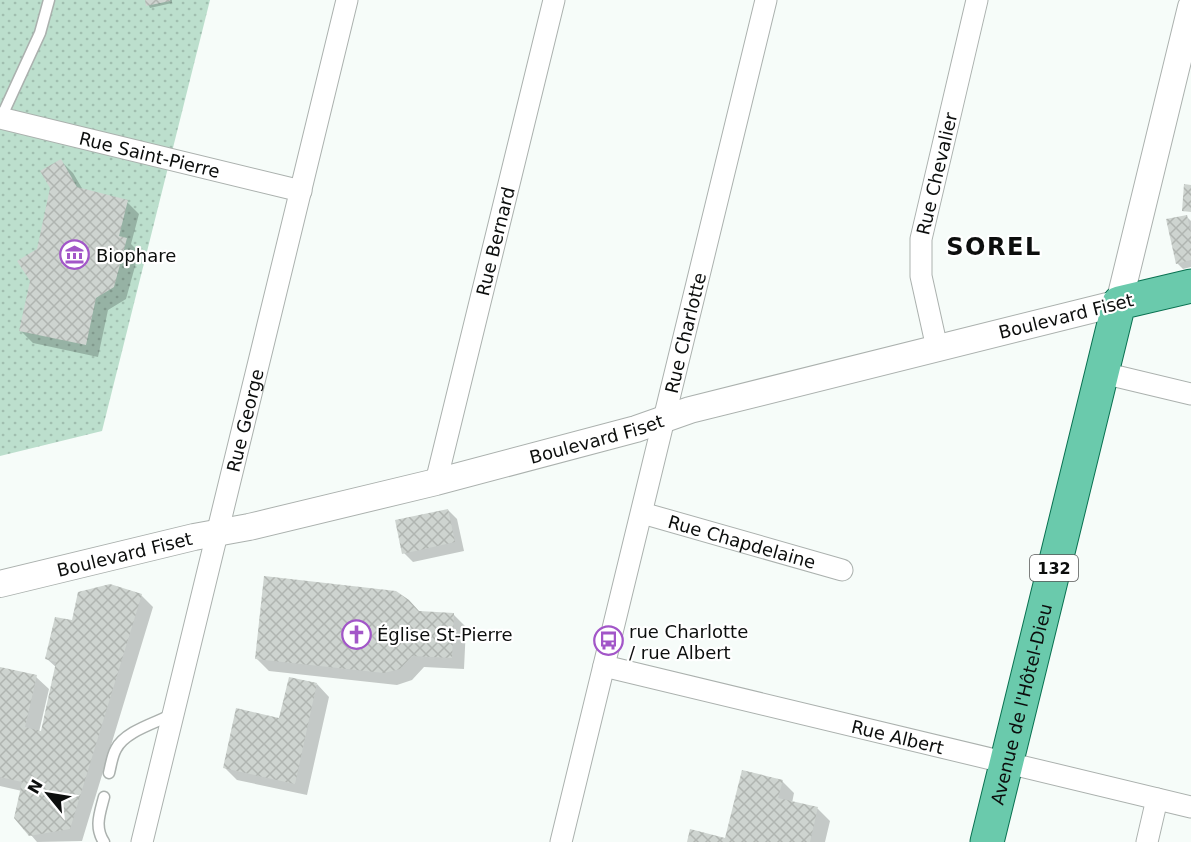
<svg xmlns="http://www.w3.org/2000/svg" width="1191" height="842" font-family="'DejaVu Sans',sans-serif">
  <style>
    .park { fill: url(#park-dots) }
    .shadow { fill: #0003 }
    .building { fill: url(#building-cross-hatch) }
    .lines { fill: none; stroke-linecap: round; stroke-linejoin: round }
    .service-casing { stroke: #abb1ae; stroke-width: 13 }
    .minor-casing { stroke: #abb1ae; stroke-width: 23 }
    .tertiary-casing { stroke: #abb1ae; stroke-width: 28 }
    .primary-casing { stroke: #097151; stroke-width: 35 }
    .service { stroke: #fff; stroke-width: 10 }
    .minor { stroke: #fff; stroke-width: 21 }
    .tertiary { stroke: #fff; stroke-width: 26 }
    .primary { stroke: #6acaac; stroke-width: 33 }
    .labels { text-anchor: middle; dominant-baseline: central; stroke-width: 4.5; stroke-linejoin: round; paint-order: stroke }
    .shield { fill: #fff; stroke: #555656; stroke-width: 1.5 }
    .shield-label { font-size: 16px; font-weight: bold; fill: #0c0e0d }
    .street-label { font-size: 18px; fill: #0c0e0d; stroke: #fff }
    .poi-label { font-size: 18px; fill: #0c0e0d; stroke: #fff; text-anchor: start }
    .district-label { font-size: 24px; font-weight: bold; letter-spacing: 1.5px; fill: #0c0e0d; stroke: #fff }
  </style>
  <defs>
    <pattern id="park-dots" width="8" height="8" patternUnits="userSpaceOnUse" patternTransform="scale(1.5)"><rect width="8" height="8" fill="#bcdfcd"/><path d="M2 2h.1M6 6h.1" fill="none" stroke="#a0beaf" stroke-width="1.8" stroke-linecap="round"/></pattern>
    <pattern id="building-cross-hatch" width="8" height="8" patternUnits="userSpaceOnUse" patternTransform="scale(1.5)"><rect width="8" height="8" fill="#ced4d0"/><path d="M0 0l8 8M0 8l8-8" fill="none" stroke="#b0b5b1"/></pattern>
  </defs>
  <rect width="100%" height="100%" fill="#f6fcf9"/>
  <path class="park" d="M0,0H210L102,431L0,456Z"/>
  <g class="shadow">
    <path d="M146,0H172V3L150,8Z"/>
    <path d="M61,161L73,173L83,190L127,202L139,214L131,244L139,252L126,299L108,310L98,357L33,343L21,331Z"/>
    <path d="M1186,216L1191,221V267L1183,269L1177,263Z"/>
    <path d="M448,510L457,519L464,551L413,562L404,553Z"/>
    <path d="M141,595L153,607L82,841L37,842L31,835L22,791L0,786V668L36,677L49,689L39,732H42L57,668L47,659L73,622Z"/>
    <path d="M420,613L454,615L466,627L464,669L424,667L412,680L397,685L269,671L256,658Z"/>
    <path d="M317,684L329,697L307,795L237,780L225,768L281,719Z"/>
    <path d="M782,781L794,793L792,803L818,809L830,821L825,842H689L727,840Z"/>
  </g>
  <g class="building">
    <path d="M145,0H170V1L146,6Z"/>
    <path d="M61,159L77,187L128,200L119,236L127,238L114,287L96,298L86,345L19,331L30,281L17,261L37,249L50,188L40,171Z"/>
    <path d="M1184,184L1191,185V212L1182,211Z"/>
    <path d="M1187,215L1191,233V260L1176,264L1166,219Z"/>
    <path d="M448,509L455,542L402,554L395,520Z"/>
    <path d="M264,576L396,591L409,600L419,611L454,613L452,658L412,656L400,669L384,673L255,659Z"/>
    <path d="M110,584L142,594L70,829L29,836L14,818L22,782L0,777V667L37,675L25,727L41,731L56,662L45,659L55,617L72,620L78,592Z"/>
    <path d="M289,677L317,683L295,784L223,768L236,708L279,718Z"/>
    <path d="M742,770L783,780L778,798L818,807L810,842H687L690,829L725,838Z"/>
  </g>
  <g class="lines">
    <defs>
      <g id="service">
        <path d="M1,118L40,33L49,0"/>
        <path d="M109,773C111,765 112,756 116,749C125,731 156,723 173,714"/>
        <path d="M104,797C100,813 94,827 104,842"/>
      </g>
      <g id="minor">
        <path id="s1" d="M0,118L301,191"/>
        <path id="s2" d="M937,348L921,276V239L977,0"/>
        <path d="M1103,373L1191,394"/>
        <path id="s3" d="M436,482L554,0"/>
        <path id="s4" d="M642,513L842,570"/>
        <path id="s5" d="M604,666L1191,807"/>
        <path id="s6" d="M142,842L347,0"/>
        <path id="s7" d="M561,842L766,0"/>
        <path d="M1147,842L1157,799"/>
      </g>
      <g id="tertiary">
        <path id="s8" d="M0,584L194,537L249,527L436,482L636,429L690,410L1119,303L1191,7"/>
      </g>
      <g id="primary">
        <path id="s9" d="M987,842L1119,303L1191,286"/>
      </g>
    </defs>
    <use href="#service" class="service-casing"/>
    <use href="#minor" class="minor-casing"/>
    <use href="#tertiary" class="tertiary-casing"/>
    <use href="#primary" class="primary-casing"/>
    <use href="#service" class="service"/>
    <use href="#minor" class="minor"/>
    <use href="#tertiary" class="tertiary"/>
    <use href="#primary" class="primary"/>
  </g>
  <defs>
    <symbol id="museum-ring" viewBox="-11 -11 22 22"><circle r="9.5" fill="#fff" stroke="#a256c8" stroke-width="1.5"/><path d="M0-6L6-3V-2H-6V-3ZM-5-1h2V3h-2ZM-1-1h2V3h-2ZM3-1h2V3H3ZM-6 4H6V6H-6Z" fill="#a256c8"/></symbol>
    <symbol id="church-ring" viewBox="-11 -11 22 22"><circle r="9.5" fill="#fff" stroke="#a256c8" stroke-width="1.5"/><path d="M-1.2-6h2.4v3.5h3.3v2.4h-3.3V6h-2.4V-.1h-3.3v-2.4h3.3Z" fill="#a256c8"/></symbol>
    <symbol id="bus-ring" viewBox="-11 -11 22 22"><circle r="9.5" fill="#fff" stroke="#a256c8" stroke-width="1.5"/><path d="M-5-6H5V4H4V6H2V4H-2V6H-4V4H-5ZM-3.5-4V0h7V-4ZM-3.5 1.2v1.5H-2V1.2ZM2 1.2v1.5H3.5V1.2Z" fill="#a256c8"/></symbol>
  </defs>
  <g fill-rule="evenodd">
    <use href="#museum-ring" x="58" y="238" width="33" height="33"/>
    <use href="#church-ring" x="340" y="618" width="33" height="33"/>
    <use href="#bus-ring" x="592" y="624" width="33" height="33"/>
  </g>
  <g class="labels">
    <rect class="shield" x="1030" y="555" width="48" height="26" rx="4.5"/>
    <g class="shield-label">
      <text x="1054" y="568">132</text>
    </g>
    <g class="street-label">
      <text stroke="none"><textPath href="#s1" startOffset="154">Rue Saint-Pierre</textPath></text>
      <text stroke="none"><textPath href="#s2" startOffset="178">Rue Chevalier</textPath></text>
      <text stroke="none"><textPath href="#s3" startOffset="248">Rue Bernard</textPath></text>
      <text transform="translate(1066 316) rotate(-14)">Boulevard Fiset</text>
      <text stroke="none"><textPath href="#s7" startOffset="524">Rue Charlotte</textPath></text>
      <text stroke="none"><textPath href="#s6" startOffset="434">Rue George</textPath></text>
      <text stroke="none"><textPath href="#s8" startOffset="614">Boulevard Fiset</textPath></text>
      <text stroke="none"><textPath href="#s4" startOffset="104">Rue Chapdelaine</textPath></text>
      <text stroke="none"><textPath href="#s8" startOffset="128">Boulevard Fiset</textPath></text>
      <text stroke="none"><textPath href="#s9" startOffset="142">Avenue de l'Hôtel-Dieu</textPath></text>
      <text stroke="none"><textPath href="#s5" startOffset="302">Rue Albert</textPath></text>
    </g>
    <g class="poi-label">
      <text x="96" y="255">Biophare</text>
      <text x="629" y="631">rue Charlotte<tspan x="629" dy="21">/ rue Albert</tspan></text>
      <text x="377" y="634">Église St-Pierre</text>
    </g>
    <g class="district-label">
      <text x="994" y="247">SOREL</text>
    </g>
  </g>
  <g transform="translate(48 794) rotate(300)" stroke="#ffffff" stroke-width="4.5" paint-order="stroke">
  <path d="M0-4.5L10 22L0 15L-10 22Z" fill="#0c0e0d"/>
  <text y="-9" font-size="16" font-weight="bold" text-anchor="middle" fill="#0c0e0d">N</text>
  </g>
</svg>
